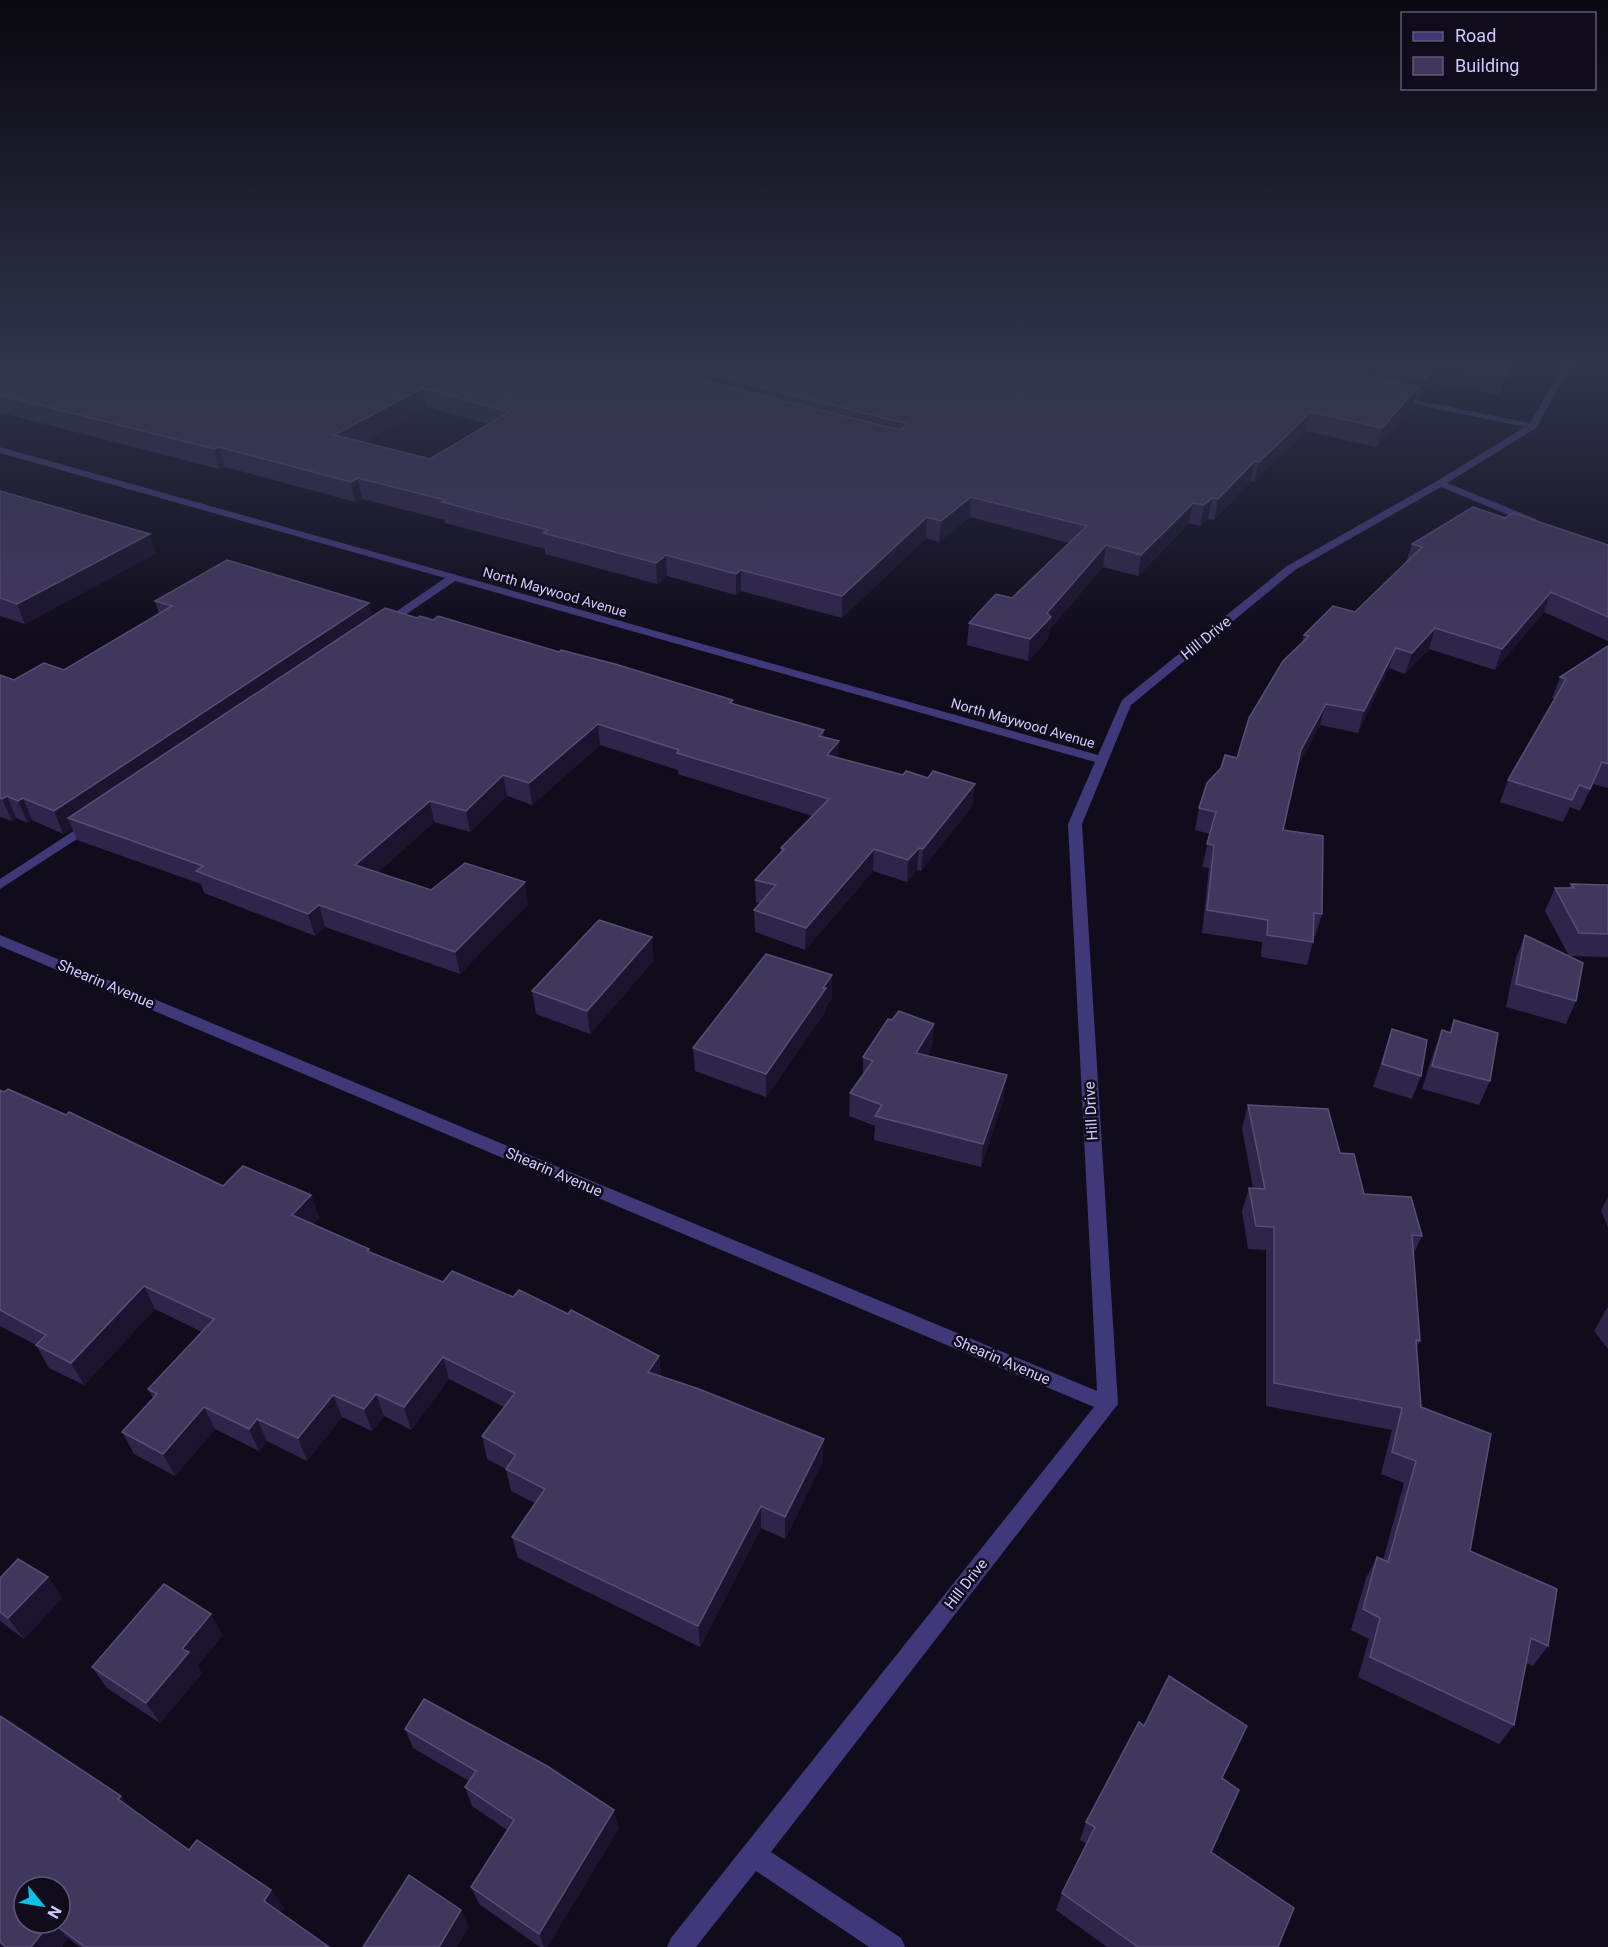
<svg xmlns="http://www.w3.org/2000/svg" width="1608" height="1947" font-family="Roboto,sans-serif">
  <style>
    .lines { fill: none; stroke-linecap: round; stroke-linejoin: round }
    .minor { fill: #403979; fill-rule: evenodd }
    .wall { fill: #2f254a; fill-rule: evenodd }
    .shaded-wall { fill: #1b142f }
    .building { fill: #41375d; stroke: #584e76; stroke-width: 1.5; fill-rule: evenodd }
    .labels { text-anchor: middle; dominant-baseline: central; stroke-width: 5; stroke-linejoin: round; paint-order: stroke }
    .far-street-label { font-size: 14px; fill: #d3c9fd; stroke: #100c1c }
    .street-label { font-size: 15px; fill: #d3c9fd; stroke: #100c1c }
  </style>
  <rect width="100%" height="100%" fill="#100c1c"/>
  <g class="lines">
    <g class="minor">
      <path d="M1564,364H1572L1536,428L1447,483L1536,519V523H1528L1441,487L1295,570L1131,705L1082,824L1118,1404L771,1852L901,1938L905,1947H869L756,1871L696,1947H667L671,1938L1094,1407L0,946V935L1097,1391L1068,824L1095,762L455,581L389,626H381V622L445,578L0,453V447L1098,755L1122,700L1287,566L1437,481L1525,427L1394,400L1390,397L1391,395L1530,423Z"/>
      <path d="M92,819L99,823L97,826L0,889V879Z"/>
    </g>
  </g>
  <g class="wall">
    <path d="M0,364H1516L1500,395L1433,383L1420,398L1415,397L1413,406L1377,447L1306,431L1254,482L1251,481L1214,520L1208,519L1200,526L1189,523L1138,576L1103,567L1049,630L1048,639L1028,661L967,645L969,623L1012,598L1069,543L970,517L939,542L926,538L842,618L741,591L736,595L667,576L657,584L545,554V549L445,523V520L362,499L355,502L225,467L219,469L2,413L0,414ZM426,407L488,424L430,459L362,442Z"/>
    <path d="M0,491L156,553L25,624L0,616Z"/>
    <path d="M1505,518L1608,545V641L1544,612L1495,670L1429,649L1405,674L1389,668L1358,733L1320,725L1296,769L1283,830L1322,914L1315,937L1314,936L1313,942L1307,965L1261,957L1262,942L1202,933L1209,868L1202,867L1210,834L1195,830L1199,808L1237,758L1302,643L1304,635L1355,612L1406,563L1412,544Z"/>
    <path d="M155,601L372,617L417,618L733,704L824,730L823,737L839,741V758L973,805L921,871L917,870L907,882L873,871L805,950L755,932L754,910L760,903L756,902L755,880L781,852V848L812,816L678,774V770L600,745L532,805L507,796L470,832L434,822L377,873L431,890L528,904L460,974L325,927L315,936L204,893L201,884L77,840L72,828L63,834L32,820L28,823L16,818L12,821L0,817V675L14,680L64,670L159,614Z"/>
    <path d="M1608,646V788L1593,784L1580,811L1570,807L1563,822L1500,802L1508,780L1555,699L1552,698L1560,677Z"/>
    <path d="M1571,884L1608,885V957L1569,956L1576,1001L1566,1024L1506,1007L1516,958L1525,935L1569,956L1545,911L1555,888H1569Z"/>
    <path d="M654,960L590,1034L536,1014L532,991Z"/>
    <path d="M832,998L826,1007V1011L766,1097L695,1071L693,1048Z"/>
    <path d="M892,1020L934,1024L932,1047L927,1056L1004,1098L981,1167L874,1140L875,1126L849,1116L850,1093L863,1075V1057Z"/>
    <path d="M1454,1020L1490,1081L1479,1105L1422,1089L1433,1054L1442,1030L1449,1033Z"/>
    <path d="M1392,1029L1421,1076L1412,1099L1373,1087Z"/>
    <path d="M0,1090L66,1115L223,1186L311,1195L319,1218L313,1224L369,1249L370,1252L443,1282L513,1297L659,1356L661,1376L823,1461L785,1539L761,1528L700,1647L518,1558L512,1537L535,1503L511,1491L506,1469L487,1459L482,1436L504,1407L449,1379L411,1430L384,1416L372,1431L342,1417L307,1461L267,1441L259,1451L215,1429L175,1476L134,1454L122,1432L153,1398L148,1389L202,1332L155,1309L84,1385L49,1368L36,1345L0,1326Z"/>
    <path d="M1248,1105L1340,1153L1364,1194L1422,1236L1413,1255L1420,1341L1416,1348L1421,1407L1470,1551L1548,1646L1533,1666L1526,1663L1514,1725L1499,1744L1358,1677L1369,1639L1351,1630L1366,1578L1377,1557L1383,1560L1404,1483L1381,1474L1392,1430L1266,1406V1250L1248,1249L1242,1211L1249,1188H1253L1242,1128Z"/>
    <path d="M1608,1197V1228L1601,1210Z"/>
    <path d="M1607,1308H1608V1349L1594,1331Z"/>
    <path d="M48,1577L62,1598L24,1639L0,1621V1578Z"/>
    <path d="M223,1635L197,1666L202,1673L160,1723L107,1688L92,1667Z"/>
    <path d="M0,1716L189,1850L271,1890L284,1908L280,1913L329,1947H80L68,1938L62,1947H0Z"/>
    <path d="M405,1729L619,1828L547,1947H540L479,1904L471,1887L507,1830L472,1806L465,1787L469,1781L413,1748Z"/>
    <path d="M1222,1778L1211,1852L1278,1947H1107L1056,1910L1062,1893L1087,1844L1080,1840L1086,1822Z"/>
  </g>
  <g class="shaded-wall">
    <path d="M1438,364L1433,383L1420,398L1425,379Z"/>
    <path d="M1512,364H1516L1500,395L1506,376Z"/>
    <path d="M1418,387L1413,406L1377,447L1382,428Z"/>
    <path d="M423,388L426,407L338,454L334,435Z"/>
    <path d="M1311,412L1306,431L1254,482L1259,462Z"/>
    <path d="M219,447L225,467L219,469L214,449Z"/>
    <path d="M1255,461L1251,481L1214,520L1218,499Z"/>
    <path d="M358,478L362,499L355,502L351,482Z"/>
    <path d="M971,497L970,517L939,542L941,521Z"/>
    <path d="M1212,498L1208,519L1200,526L1204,505Z"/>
    <path d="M1193,503L1189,523L1138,576L1141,555Z"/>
    <path d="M927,517L926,538L842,618V596Z"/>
    <path d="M150,534L156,553L25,624L17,604Z"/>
    <path d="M1106,545L1103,567L1049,630L1048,639L1028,661L1030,639L1047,613Z"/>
    <path d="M666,555L667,576L657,584L656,563Z"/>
    <path d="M741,570V591L736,595V574Z"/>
    <path d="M1551,592L1544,612L1495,670L1502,649Z"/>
    <path d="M369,603L374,624L68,818L72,828L63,834L54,811Z"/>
    <path d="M1435,628L1429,649L1405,674L1412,653Z"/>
    <path d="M1396,648L1389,668L1358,733L1364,711Z"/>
    <path d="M1326,704L1320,725L1295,772L1301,750Z"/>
    <path d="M598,724L600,745L532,805L529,783Z"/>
    <path d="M839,741V763L827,755Z"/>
    <path d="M1602,762L1593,784L1580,811L1590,789Z"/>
    <path d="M503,775L507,796L470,832L466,811Z"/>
    <path d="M975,784L973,805L921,871L923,849Z"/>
    <path d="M7,796L16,818L12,821L2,799Z"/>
    <path d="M23,798L32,820L28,823L18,801Z"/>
    <path d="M430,801L434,822L361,887L355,865Z"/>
    <path d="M919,848L917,870L907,882L908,860Z"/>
    <path d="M874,849L873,871L805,950L806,928Z"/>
    <path d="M525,882L528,904L460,974L455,952Z"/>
    <path d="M319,905L325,927L315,936L308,914Z"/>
    <path d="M652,937L654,960L590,1034L587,1011Z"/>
    <path d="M832,975V998L826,1007V1011L766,1097V1074Z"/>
    <path d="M934,1024L932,1047L915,1076L916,1053Z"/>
    <path d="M1007,1075L1004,1098L981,1167L983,1144Z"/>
    <path d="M311,1195L319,1218L300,1238L292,1215Z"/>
    <path d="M144,1286L155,1309L84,1385L71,1363Z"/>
    <path d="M659,1356L662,1379L648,1372Z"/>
    <path d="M443,1357L449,1379L411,1430L404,1407Z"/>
    <path d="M376,1394L384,1416L372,1431L364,1409Z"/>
    <path d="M333,1395L342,1417L307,1461L298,1438Z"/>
    <path d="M204,1407L215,1429L175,1476L163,1454Z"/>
    <path d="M257,1419L267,1441L259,1451L249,1429Z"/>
    <path d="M824,1439L823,1461L785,1539V1517Z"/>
    <path d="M761,1506V1528L700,1647L698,1626Z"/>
    <path d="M48,1577L62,1598L24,1639L8,1618Z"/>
    <path d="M211,1614L223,1635L197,1666L202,1673L160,1723L146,1703L182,1649Z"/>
    <path d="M121,1796L136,1814L118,1799Z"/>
    <path d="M614,1810L619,1828L547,1947H544L539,1934Z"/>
    <path d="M271,1890L284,1908L276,1918L264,1901Z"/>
    <path d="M461,1910L469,1927L457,1947H439Z"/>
    <path d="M50,1923H53L68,1938L62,1947H31Z"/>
    <path d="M0,1942L5,1947H0Z"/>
  </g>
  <g class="building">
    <path d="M0,364H636L900,430L908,424L668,364H1310L1418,387L1382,428L1311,412L1259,462L1255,461L1218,499L1212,498L1204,505L1193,503L1141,555L1106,545L1047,613L1051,617L1030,639L969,623L996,594L1012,598L1087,526L971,497L941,521L927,517L842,596L741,570L736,574L666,555L656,563L543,533L548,530L442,502L445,500L358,478L351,482L219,447L214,449L0,395ZM423,388L509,412L430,459L334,435Z"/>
    <path d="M1351,364H1512L1506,376L1438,364L1425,379Z"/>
    <path d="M0,491L150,534L17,604L0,598Z"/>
    <path d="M1473,507L1505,518L1513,513L1608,545V617L1551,592L1502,649L1435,628L1412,653L1396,648L1364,711L1326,704L1301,750L1283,830L1323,836L1322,914L1314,913L1313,942L1267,935L1268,920L1207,910L1214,845L1207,844L1216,812L1199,808L1207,783L1221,768L1225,755L1237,758L1249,718L1283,661L1309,636L1304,635L1333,606L1355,612L1422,547L1412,544Z"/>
    <path d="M227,560L369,603L54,811L23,798L18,801L7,796L2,799L0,798V675L14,680L44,663L64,670L172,606L155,601Z"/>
    <path d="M385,608L417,618L420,616L433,620L438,616L559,652L561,650L615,664L733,700L730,703L824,730L819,736L839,741L827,755L903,775L906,771L928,778L933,771L975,784L923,849L919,848L908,860L874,849L806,928L754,910L776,885L755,880L784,849L781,848L829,799L677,753L679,750L598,724L529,783L503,775L466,811L430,801L355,865L431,890L465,863L525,882L455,952L319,905L308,914L196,871L203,866L68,818Z"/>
    <path d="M1608,646V764L1602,762L1590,789L1579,785L1572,800L1508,780L1566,679L1560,677Z"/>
    <path d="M1571,884L1608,885V934L1579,933L1555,888H1574Z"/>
    <path d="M599,920L652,937L587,1011L532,991Z"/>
    <path d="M1525,935L1583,963L1576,1001L1516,984Z"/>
    <path d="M766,954L832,975L823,988H826L766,1074L693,1048Z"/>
    <path d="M899,1011L934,1024L916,1053L1007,1075L983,1144L875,1116L882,1105L850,1093L873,1061L863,1057L888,1019L892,1020Z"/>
    <path d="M1454,1020L1498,1033L1490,1081L1432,1066L1442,1030L1451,1033Z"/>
    <path d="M1392,1029L1427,1040L1421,1076L1382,1064Z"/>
    <path d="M8,1089L66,1115L69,1112L223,1186L243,1166L311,1195L292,1215L369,1249L367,1251L443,1282L452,1271L513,1297L519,1290L568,1314L571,1310L659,1356L648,1372L699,1389L824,1439L785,1517L761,1506L698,1626L512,1537L545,1489L506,1469L516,1455L482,1436L515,1393L443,1357L404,1407L376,1394L364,1409L333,1395L298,1438L257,1419L249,1429L204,1407L163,1454L122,1432L157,1394L148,1389L214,1319L144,1286L71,1363L36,1345L46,1335L0,1310V1090L4,1092Z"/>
    <path d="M1248,1105L1328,1109L1340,1153L1354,1154L1364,1194L1411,1197L1422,1236L1412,1235L1420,1341L1416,1340L1421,1407L1491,1434L1470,1551L1557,1589L1548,1646L1531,1638L1514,1725L1370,1657L1380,1618L1363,1609L1377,1557L1388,1562L1416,1461L1392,1452L1402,1408L1274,1383V1227L1256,1226L1249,1188L1265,1189Z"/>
    <path d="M18,1559L48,1577L8,1618L0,1612V1578Z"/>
    <path d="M164,1584L211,1614L182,1649L189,1652L146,1703L92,1667Z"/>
    <path d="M1169,1676L1247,1726L1222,1778L1239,1790L1211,1852L1294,1908L1278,1947H1138L1062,1893L1095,1827L1086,1822L1139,1722L1144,1726Z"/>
    <path d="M424,1699L547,1766L614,1810L539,1934L471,1887L514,1820L465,1787L476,1771L405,1729Z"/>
    <path d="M0,1716L121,1796L118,1799L189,1850L197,1840L271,1890L264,1901L329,1947H85L53,1923H60V1887H24V1923H50L31,1947H6L0,1942Z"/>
    <path d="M409,1875L461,1910L439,1947H363Z"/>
  </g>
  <linearGradient id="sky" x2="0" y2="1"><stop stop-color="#09070f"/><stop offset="0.57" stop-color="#31344b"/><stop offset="1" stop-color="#31344b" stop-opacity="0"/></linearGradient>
  <rect width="1608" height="637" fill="url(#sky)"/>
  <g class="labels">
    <g class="far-street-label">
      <text transform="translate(555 592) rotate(16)">North Maywood Avenue</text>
      <text transform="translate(1023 723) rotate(16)">North Maywood Avenue</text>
    </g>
    <g class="street-label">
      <text transform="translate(1206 638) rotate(-39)">Hill Drive</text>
      <text transform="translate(106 984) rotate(23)">Shearin Avenue</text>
      <text transform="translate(1091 1111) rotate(-93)">Hill Drive</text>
      <text transform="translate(554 1172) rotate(23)">Shearin Avenue</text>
      <text transform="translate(1002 1360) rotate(23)">Shearin Avenue</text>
      <text transform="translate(966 1584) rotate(-52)">Hill Drive</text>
    </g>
  </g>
  <rect x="1401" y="12" width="195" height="78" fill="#100c1c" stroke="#5e5876" stroke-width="1.5"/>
  <rect x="1413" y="32" width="30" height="9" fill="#403979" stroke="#5e5876" stroke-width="1.5"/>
  <text x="1455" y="42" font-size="18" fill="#d3c9fd">Road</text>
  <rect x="1413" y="57" width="30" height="18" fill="#41375d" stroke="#5e5876" stroke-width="1.5"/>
  <text x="1455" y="72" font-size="18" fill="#d3c9fd">Building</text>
  <g transform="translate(42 1905) rotate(120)"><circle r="28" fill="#100c1c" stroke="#5e5876" stroke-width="1.5"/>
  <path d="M0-4.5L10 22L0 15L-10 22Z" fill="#0ac0e8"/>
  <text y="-9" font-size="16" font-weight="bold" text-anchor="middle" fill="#d3c9fd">N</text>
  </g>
</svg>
